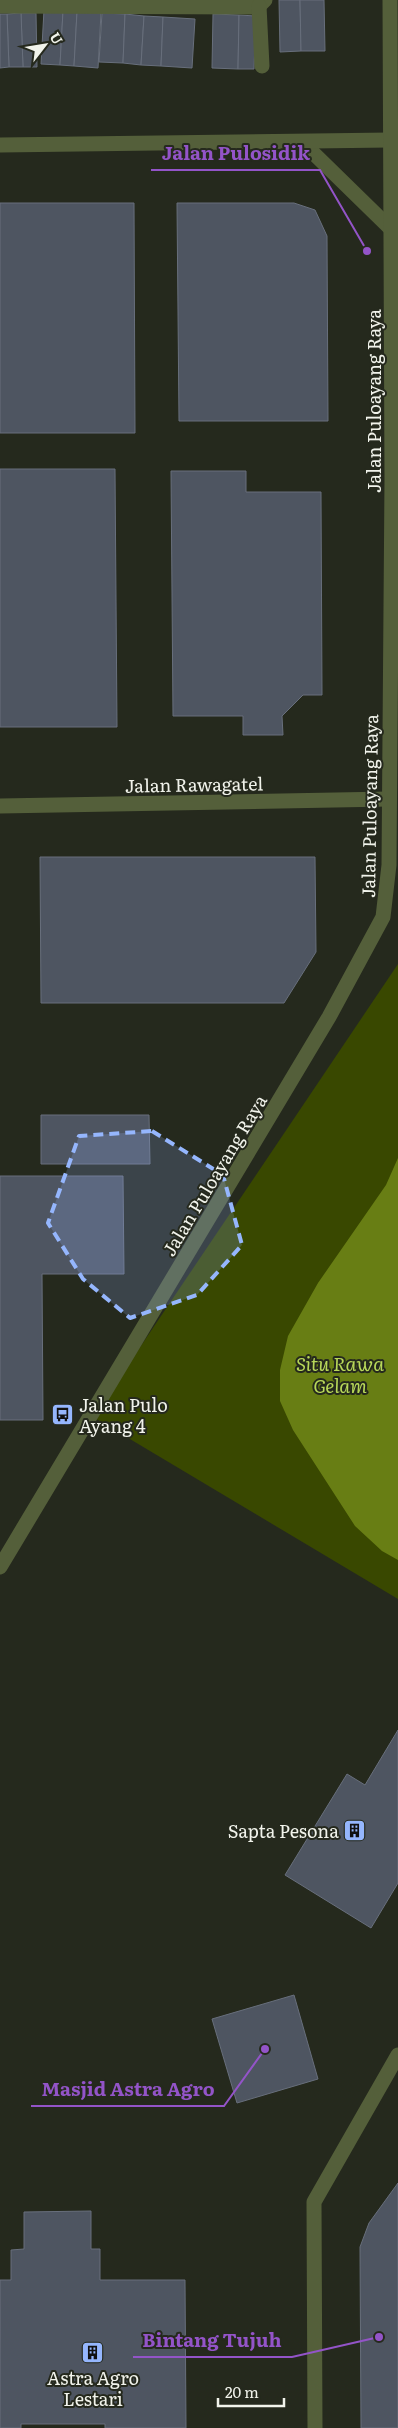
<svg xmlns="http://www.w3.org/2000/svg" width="398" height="2428" font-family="Literata,serif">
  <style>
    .green { fill: #394800 }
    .water { fill: #687e14 }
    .building { fill: #4e5561; stroke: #686f7c }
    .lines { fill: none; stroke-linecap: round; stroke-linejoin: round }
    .minor { stroke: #545f3a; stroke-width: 15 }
    .marked { fill: #95b6fd; fill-opacity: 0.2; stroke: #95b6fd; stroke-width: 4; stroke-dasharray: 10 6; stroke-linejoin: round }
    .labels { text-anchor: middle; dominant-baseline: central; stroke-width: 4; stroke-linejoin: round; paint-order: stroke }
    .street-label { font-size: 18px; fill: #f1f3eb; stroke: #25291d }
    .poi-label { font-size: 18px; fill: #f1f3eb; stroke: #25291d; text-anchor: start }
    .water-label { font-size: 19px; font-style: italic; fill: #b8d859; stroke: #25291d }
    .leader { fill: none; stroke: #9354c8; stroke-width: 2 }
    .callout-dot { fill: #9354c8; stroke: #25291d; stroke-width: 2 }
    .callout-label { font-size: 19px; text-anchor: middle; font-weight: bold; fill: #9354c8; stroke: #25291d; stroke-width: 4; stroke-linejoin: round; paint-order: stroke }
  </style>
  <rect width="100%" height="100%" fill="#25291d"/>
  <path class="green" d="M398,964V1599L93,1417Z"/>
  <path class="water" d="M398,1158V1560L382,1551L355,1526L293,1430L280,1401V1370L288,1336L318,1283L386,1185Z"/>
  <g class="building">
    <path d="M279,0H300L301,51L280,52Z"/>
    <path d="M300,0H324L325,51H301Z"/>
    <path d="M44,10L63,11L60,65L41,64Z"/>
    <path d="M63,11L77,12L74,66L60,65Z"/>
    <path d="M77,12L101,13L98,68L74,66Z"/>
    <path d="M21,13H36L37,67H23Z"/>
    <path d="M21,13L23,67H9L7,14Z"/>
    <path d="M102,13L125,14L123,63L99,62Z"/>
    <path d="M0,14H7L9,67L0,68Z"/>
    <path d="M125,14L144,16L141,65L123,63Z"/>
    <path d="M213,14L239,15L238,69L212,68Z"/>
    <path d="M239,15L256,16L254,69H238Z"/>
    <path d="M144,16L163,17L161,66L141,65Z"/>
    <path d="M163,17L195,19L192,68L161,66Z"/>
    <path d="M0,203H134L135,433H0Z"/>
    <path d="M177,203H294L315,210L327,236L328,421H179Z"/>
    <path d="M0,469H115L117,727H0Z"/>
    <path d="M171,471H246V492H321L322,695H303L282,716L283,735H243V716H173Z"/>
    <path d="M40,857H315L316,952L284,1003H41Z"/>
    <path d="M41,1115H149L150,1164H41Z"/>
    <path d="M0,1176H123L124,1274H42L43,1420H0Z"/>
    <path d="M398,1730V1883L371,1928L285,1875L347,1774L365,1785Z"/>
    <path d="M294,1995L318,2079L237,2103L212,2019Z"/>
    <path d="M398,2183V2428H361L360,2247L369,2223Z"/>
    <path d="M91,2211V2249H100V2280H185L186,2428H105V2424H21V2428H0V2280H11V2250L24,2249V2212Z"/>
  </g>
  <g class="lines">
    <g class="minor">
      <path d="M0,6L252,7L259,6L265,0"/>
      <path d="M259,6L262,66"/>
      <path d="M302,142L391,229"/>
      <path d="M0,145L390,140"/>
      <path d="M0,806L389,799"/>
      <path d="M0,1567L329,1017L383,917L389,865L392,479L390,0"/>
      <path d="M315,2428L314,2202L398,2055"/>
    </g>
  </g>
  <path class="marked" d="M152,1131L223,1175L242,1245L197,1295L130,1318L83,1279L48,1223L79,1136Z"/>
  <defs>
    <symbol id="bus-square" viewBox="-11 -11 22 22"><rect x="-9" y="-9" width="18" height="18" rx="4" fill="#95b6fd" stroke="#25291d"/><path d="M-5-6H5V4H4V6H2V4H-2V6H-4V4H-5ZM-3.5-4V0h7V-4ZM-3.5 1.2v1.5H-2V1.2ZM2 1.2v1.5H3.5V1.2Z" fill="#111"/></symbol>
    <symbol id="building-square" viewBox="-11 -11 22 22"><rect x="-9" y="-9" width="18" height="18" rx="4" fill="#95b6fd" stroke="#25291d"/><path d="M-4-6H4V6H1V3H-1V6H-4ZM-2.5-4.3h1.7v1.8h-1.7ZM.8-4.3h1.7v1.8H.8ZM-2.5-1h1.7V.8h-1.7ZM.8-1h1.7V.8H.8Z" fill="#111"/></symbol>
  </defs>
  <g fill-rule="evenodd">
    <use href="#bus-square" x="50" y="1402" width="25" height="25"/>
    <use href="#building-square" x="342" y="1818" width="25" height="25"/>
    <use href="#building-square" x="80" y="2340" width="25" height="25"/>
  </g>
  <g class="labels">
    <g class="street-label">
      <text transform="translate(373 401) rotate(-90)">Jalan Puloayang Raya</text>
      <text transform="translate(194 784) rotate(-1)">Jalan Rawagatel</text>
      <text transform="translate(369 806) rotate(-89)">Jalan Puloayang Raya</text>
      <text transform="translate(214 1175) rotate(-59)">Jalan Puloayang Raya</text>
    </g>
    <g class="poi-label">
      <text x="79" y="1404">Jalan Pulo<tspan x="79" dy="21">Ayang 4</tspan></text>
      <text x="339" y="1830" text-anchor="end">Sapta Pesona</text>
      <text x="93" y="2377" text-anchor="middle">Astra Agro<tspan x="93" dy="21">Lestari</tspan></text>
    </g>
    <g class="water-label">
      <text x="340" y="1363">Situ Rawa<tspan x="340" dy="22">Gelam</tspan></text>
    </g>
  </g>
  <path class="leader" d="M367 251L320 170H151M265 2049L224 2106H31M379 2337L292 2357H133"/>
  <g class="callout-dot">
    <circle cx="367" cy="251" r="5"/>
    <circle cx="265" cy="2049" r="5"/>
    <circle cx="379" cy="2337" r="5"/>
  </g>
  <g class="callout-label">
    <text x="236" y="160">Jalan Pulosidik</text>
    <text x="128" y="2096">Masjid Astra Agro</text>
    <text x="212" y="2347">Bintang Tujuh</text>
  </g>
  <g transform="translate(45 45) rotate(59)" stroke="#25291d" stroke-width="4" paint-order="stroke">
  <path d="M0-4L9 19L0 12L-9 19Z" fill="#f1f3eb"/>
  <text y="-8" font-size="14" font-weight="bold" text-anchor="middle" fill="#f1f3eb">U</text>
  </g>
  <path d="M218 2398v8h66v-8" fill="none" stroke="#f1f3eb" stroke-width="2.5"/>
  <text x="225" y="2398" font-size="15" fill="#f1f3eb" stroke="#25291d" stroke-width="4" paint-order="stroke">20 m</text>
</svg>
